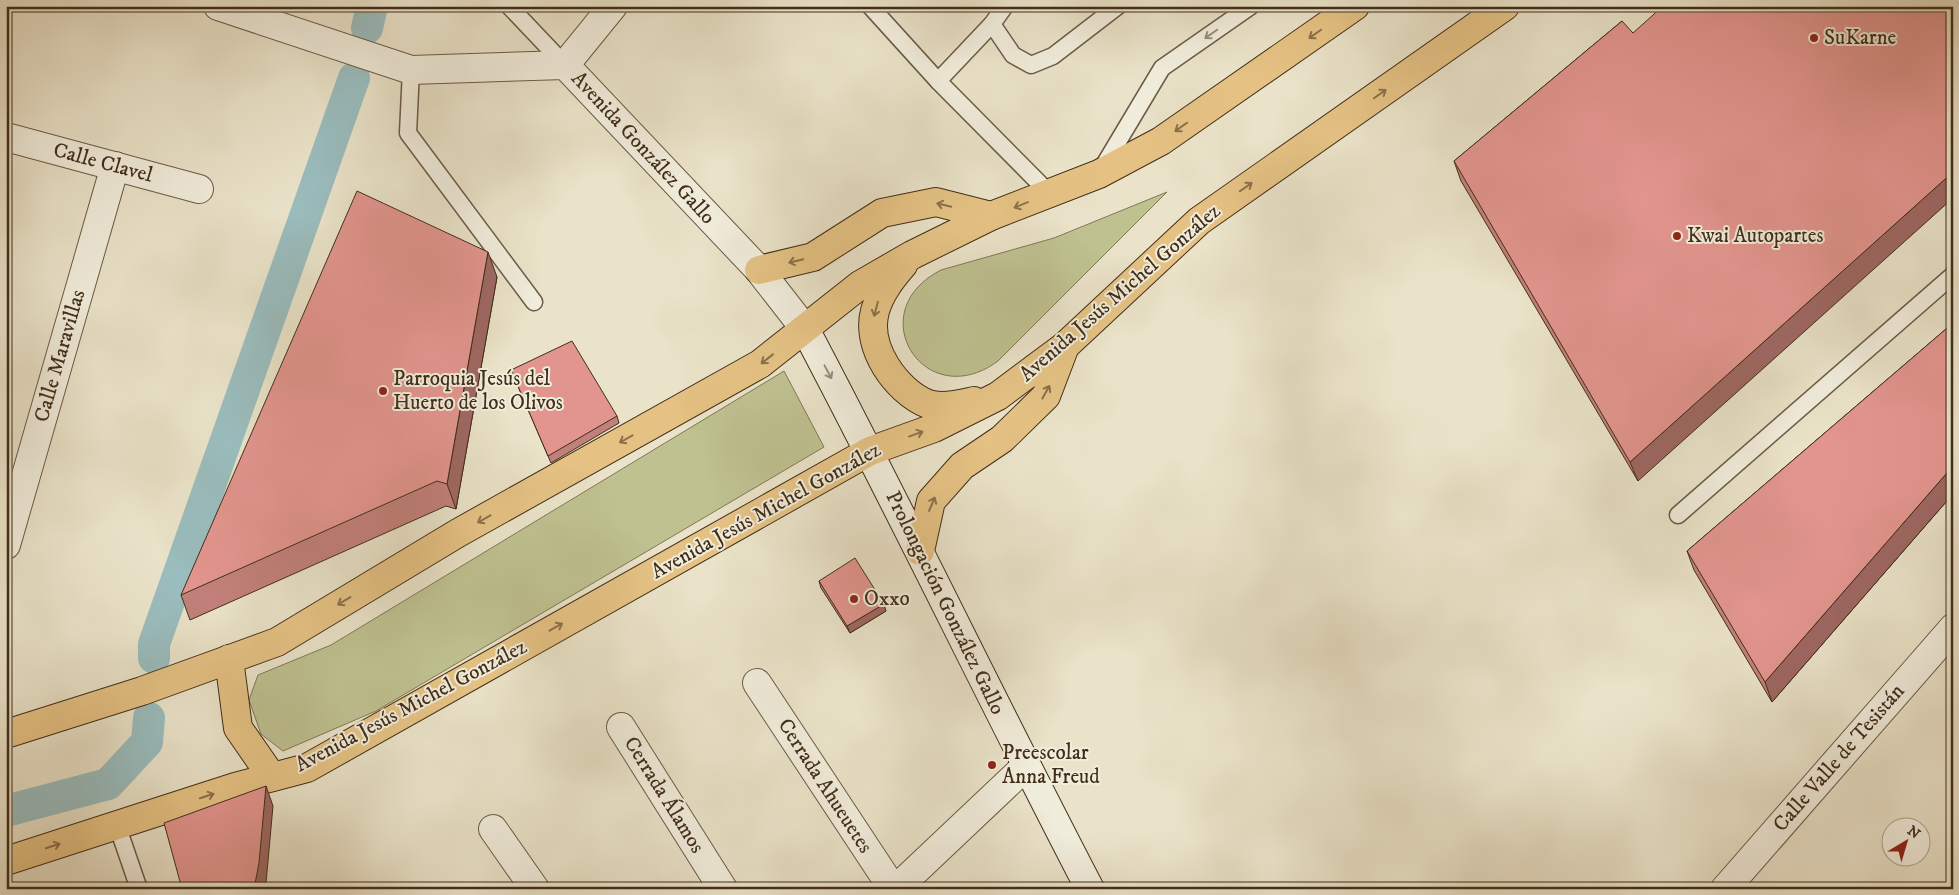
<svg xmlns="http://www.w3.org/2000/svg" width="1959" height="895" font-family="'IM FELL DW Pica',serif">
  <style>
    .green { fill: #bfc191; stroke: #807856 }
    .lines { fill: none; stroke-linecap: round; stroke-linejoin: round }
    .canal { stroke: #9abdbe; stroke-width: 32 }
    .lane-casing { stroke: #6b5b46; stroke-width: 19 }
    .street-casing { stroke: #6b5b46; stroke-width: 30 }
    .secondary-casing { stroke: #412e1a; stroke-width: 30 }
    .primary-casing { stroke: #412e1a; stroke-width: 30 }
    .lane { stroke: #f1eddc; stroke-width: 16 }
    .street { stroke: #f1eddc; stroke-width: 28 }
    .secondary { stroke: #f1eddc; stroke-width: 28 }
    .primary { stroke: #e5c284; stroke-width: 28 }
    .wall { fill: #c2807a; stroke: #412e1a }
    .shaded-wall { fill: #9e6863; stroke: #412e1a }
    .building { fill: #e2958e; stroke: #412e1a }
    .oneway { stroke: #998e7b }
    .oneway2 { stroke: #8b714a }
    .poi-dot { fill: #8f2418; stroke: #f1eddc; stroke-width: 2 }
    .labels { text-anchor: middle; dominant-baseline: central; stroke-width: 4; stroke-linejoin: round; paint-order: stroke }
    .poi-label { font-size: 21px; fill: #412e1a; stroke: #f1eddc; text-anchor: start }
    .street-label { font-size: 21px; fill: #412e1a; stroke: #f1eddc }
  </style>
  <rect width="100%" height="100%" fill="#eae3c9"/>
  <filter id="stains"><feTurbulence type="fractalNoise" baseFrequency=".004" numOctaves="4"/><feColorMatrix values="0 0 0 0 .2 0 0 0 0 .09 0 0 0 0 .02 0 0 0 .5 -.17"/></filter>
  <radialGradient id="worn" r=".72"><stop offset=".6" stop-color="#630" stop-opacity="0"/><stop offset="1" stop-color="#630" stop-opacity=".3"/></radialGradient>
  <g class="green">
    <path d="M1167,192L998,361C925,415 859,312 941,270L1054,238Z"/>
    <path d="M784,371L824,447L376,711L283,751L261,734L249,700L258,675L331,645Z"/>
  </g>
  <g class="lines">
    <g class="canal">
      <path d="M367,28L372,6"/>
      <path d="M154,658V644L354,78"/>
      <path d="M6,811L108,784L147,742L149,718"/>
    </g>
    <defs>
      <g id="lane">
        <path d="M509,6L565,65"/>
        <path d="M870,6L938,81L1049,193"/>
        <path d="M992,24L1013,55L1031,65L1053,56L1118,6"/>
        <path d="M411,70L408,133L534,302"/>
        <path d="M938,81L992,24L1005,6"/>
        <path d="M1101,170L1162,68L1251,6"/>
        <path d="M1678,515L1953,275"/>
        <path d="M117,825L139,889"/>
      </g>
      <g id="street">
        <path d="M218,6L411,70L565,65L759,270L805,329"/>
        <path d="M565,65L613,6"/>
        <path d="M6,137L199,189"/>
        <path d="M6,545L115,166"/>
        <path d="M757,683L893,889"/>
        <path d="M621,727L723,889"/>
        <path d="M493,829L535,889"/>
        <path d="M896,889L1026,766"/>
        <path d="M1725,889L1953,628"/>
      </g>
      <path id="secondary" d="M805,329C903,514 993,703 1090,889"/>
      <g id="primary">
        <path d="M903,265C891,279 880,293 875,311C865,347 896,391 928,404C942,409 961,404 974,401"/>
        <path d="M759,270L813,257L882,213L936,202L991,216"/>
        <path d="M920,551L931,501L962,466L1002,439L1046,396L1065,346"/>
        <path d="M229,659L238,728L272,777"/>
        <path d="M6,734L142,691L277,642L458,533L760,364L860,285L912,255L991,216L1099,174L1161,141L1355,6"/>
        <path d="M6,861L235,787L307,768L870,451L934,428L998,396L1065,346L1199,221L1505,6"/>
      </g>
    </defs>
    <use href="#lane" class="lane-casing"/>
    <use href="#street" class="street-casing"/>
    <use href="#secondary" class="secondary-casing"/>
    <use href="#primary" class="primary-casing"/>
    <use href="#lane" class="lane"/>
    <use href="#street" class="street"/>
    <use href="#secondary" class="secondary"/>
    <use href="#primary" class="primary"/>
  </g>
  <g class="wall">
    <path d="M1622,21L1638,481L1461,181L1454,161Z"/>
    <path d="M497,277L456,509L446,506L190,620L181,595Z"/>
    <path d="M1953,323V494L1772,702L1694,570L1687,551Z"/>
    <path d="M511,370L617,416L619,423L551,463Z"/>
    <path d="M819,581L886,611L850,633L821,588Z"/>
  </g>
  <g class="shaded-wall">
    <path d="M1953,172V198L1638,481L1630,462Z"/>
    <path d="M488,252L497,277L456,509L447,484Z"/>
    <path d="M1953,466V494L1772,702L1765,682Z"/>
    <path d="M884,604L886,611L850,633L847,626Z"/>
    <path d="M266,786L273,806L266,883L265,889H254Z"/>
  </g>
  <g class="building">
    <path d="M1663,6H1953V172L1630,462L1454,161L1622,21L1633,33Z"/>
    <path d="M357,191L488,252L447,484L437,481L181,595Z"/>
    <path d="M1953,323V466L1765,682L1687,551Z"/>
    <path d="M572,341L617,416L548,456L511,370Z"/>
    <path d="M855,558L884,604L847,626L819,581Z"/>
    <path d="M266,786L259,863L254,889H182L164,823Z"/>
  </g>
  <defs><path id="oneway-shaft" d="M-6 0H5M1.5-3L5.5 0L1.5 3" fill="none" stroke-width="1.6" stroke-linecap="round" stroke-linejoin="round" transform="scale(1.25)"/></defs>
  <g class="oneway">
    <use href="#oneway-shaft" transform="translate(1211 34) rotate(145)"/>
    <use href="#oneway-shaft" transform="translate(828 372) rotate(62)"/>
  </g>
  <g class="oneway2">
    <use href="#oneway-shaft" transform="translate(1315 34) rotate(145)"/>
    <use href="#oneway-shaft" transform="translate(1380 94) rotate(-35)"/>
    <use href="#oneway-shaft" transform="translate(1181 127) rotate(145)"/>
    <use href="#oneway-shaft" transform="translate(1246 187) rotate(-35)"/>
    <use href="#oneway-shaft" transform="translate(944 205) rotate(-166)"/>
    <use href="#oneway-shaft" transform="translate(1021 205) rotate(158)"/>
    <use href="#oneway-shaft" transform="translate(796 261) rotate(167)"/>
    <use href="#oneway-shaft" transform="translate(876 309) rotate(105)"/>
    <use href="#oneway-shaft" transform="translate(767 359) rotate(142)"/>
    <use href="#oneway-shaft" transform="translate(1046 392) rotate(-61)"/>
    <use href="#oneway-shaft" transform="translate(916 434) rotate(-20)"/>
    <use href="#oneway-shaft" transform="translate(626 439) rotate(151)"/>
    <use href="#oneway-shaft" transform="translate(932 504) rotate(-67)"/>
    <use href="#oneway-shaft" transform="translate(484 519) rotate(151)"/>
    <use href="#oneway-shaft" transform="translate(344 601) rotate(149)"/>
    <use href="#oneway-shaft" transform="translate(556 627) rotate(-29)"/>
    <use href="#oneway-shaft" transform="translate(207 796) rotate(-18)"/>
    <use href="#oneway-shaft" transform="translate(53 846) rotate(-18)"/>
  </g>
  <g class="poi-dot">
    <circle cx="1814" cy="38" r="5"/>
    <circle cx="1677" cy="236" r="5"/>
    <circle cx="383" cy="391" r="5"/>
    <circle cx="854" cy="599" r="5"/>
    <circle cx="992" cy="765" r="5"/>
  </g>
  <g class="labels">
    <g class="poi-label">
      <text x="1824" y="38">SuKarne</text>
      <text x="1687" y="236">Kwai Autopartes</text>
      <text x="393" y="379">Parroquia Jesús del<tspan x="393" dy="24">Huerto de los Olivos</tspan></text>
      <text x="864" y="599">Oxxo</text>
      <text x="1002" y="753">Preescolar<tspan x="1002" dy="24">Anna Freud</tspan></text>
    </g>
    <g class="street-label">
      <text transform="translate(643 148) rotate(47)">Avenida González Gallo</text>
      <text transform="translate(103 163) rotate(15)">Calle Clavel</text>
      <text transform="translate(1120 293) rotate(-41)">Avenida Jesús Michel González</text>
      <text transform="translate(60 356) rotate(-74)">Calle Maravillas</text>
      <text transform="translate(766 511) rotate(-29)">Avenida Jesús Michel González</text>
      <text transform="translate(945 603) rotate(64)">Prolongación González Gallo</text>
      <text transform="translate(411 706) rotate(-28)">Avenida Jesús Michel González</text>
      <text transform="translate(1839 758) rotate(-49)">Calle Valle de Tesistán</text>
      <text transform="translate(825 786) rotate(57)">Cerrada Ahueuetes</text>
      <text transform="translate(664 795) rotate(58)">Cerrada Álamos</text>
    </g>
  </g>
  <rect width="1959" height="895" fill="none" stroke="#eae3c9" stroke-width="25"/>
  <rect x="8" y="8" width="1944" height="880" fill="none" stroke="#412e1a" stroke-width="2.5"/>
  <rect x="12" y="12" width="1934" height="870" fill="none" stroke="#412e1a"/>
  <g transform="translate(1906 842) rotate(38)"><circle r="24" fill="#f1eddc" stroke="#aba18e"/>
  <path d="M0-4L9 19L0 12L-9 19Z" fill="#8f2418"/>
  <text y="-8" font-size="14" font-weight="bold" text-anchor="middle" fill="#412e1a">N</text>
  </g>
  <rect width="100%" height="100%" filter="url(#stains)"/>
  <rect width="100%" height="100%" fill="url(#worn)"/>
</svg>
